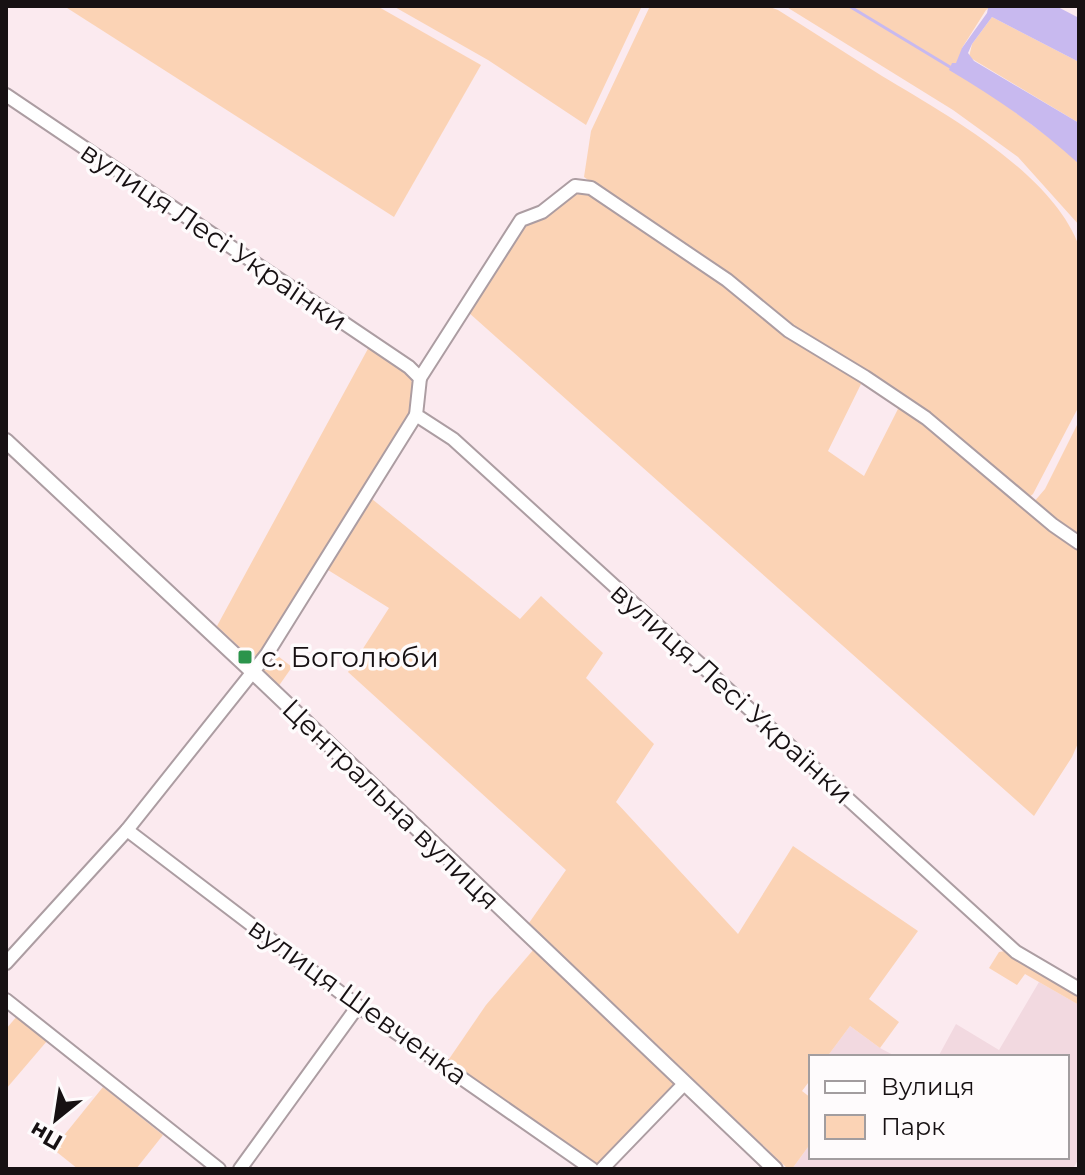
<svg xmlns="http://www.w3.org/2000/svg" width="1085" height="1175" font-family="Montserrat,sans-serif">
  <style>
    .built { fill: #f2d9e0 }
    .green { fill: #fbd3b5 }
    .water { fill: #c8b9ef }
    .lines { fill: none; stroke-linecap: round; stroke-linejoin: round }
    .stream { stroke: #c8b9ef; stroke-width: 3 }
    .minor-casing { stroke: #ac9da2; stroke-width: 16 }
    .tertiary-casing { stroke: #ac9da2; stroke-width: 18 }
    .minor { stroke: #fff; stroke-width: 12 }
    .tertiary { stroke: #fff; stroke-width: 14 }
    .poi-dot { fill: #2b944b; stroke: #fefbfc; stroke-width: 3 }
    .labels { text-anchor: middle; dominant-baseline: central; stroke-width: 7; stroke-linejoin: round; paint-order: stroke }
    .street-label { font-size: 28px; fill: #171113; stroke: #fefbfc }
    .poi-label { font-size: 28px; fill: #171113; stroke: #fefbfc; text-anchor: start }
  </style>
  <rect width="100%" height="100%" fill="#fbeaef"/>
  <g class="built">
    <path d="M1039,982L1079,1005V1158L1073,1169H792L811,1143V1157H1067V1057H938L956,1024L999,1050Z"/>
    <path d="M850,1026L880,1048L897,1057H827Z"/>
  </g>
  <g class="green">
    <path d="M64,6H377L481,65L394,217Z"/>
    <path d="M393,6H642L586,125L488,60Z"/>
    <path d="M650,6H767L778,10C813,32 847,54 882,76C947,115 1052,173 1079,246V406L1033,494L1028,498L584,177L591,131Z"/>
    <path d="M785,6H992L986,10L962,48L995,97L1063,148L1079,164V225L1018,157L953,110Z"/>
    <path d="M992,17L1079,62V123L969,57L972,44Z"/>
    <path d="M575,189L589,192L863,380L828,451L864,476L900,405L924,421L1079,547V741L1072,757L1034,816L468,312L523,224Z"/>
    <path d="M370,345C405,370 420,369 411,416L262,652L251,658L217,626Z"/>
    <path d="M1079,421V539L1033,503L1045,489Z"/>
    <path d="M372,499L520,619L541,596L603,653L586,678L654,744L616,802L738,934L793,846L918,931L869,999L899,1022L880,1048L850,1026L827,1057H811V1079L802,1091L811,1098V1143L792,1169H788L529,923L566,870L348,672L389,608L328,570Z"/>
    <path d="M274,653L292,667L278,687L263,671Z"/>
    <path d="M534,949L675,1084L595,1166L447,1062L486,1005Z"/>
    <path d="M1005,951L1079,996V1005L1025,974L1017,985L989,968L999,952Z"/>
    <path d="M18,1015L47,1041L6,1089V1029Z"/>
    <path d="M103,1087L163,1135L136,1169H78L53,1149Z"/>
  </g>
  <path class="water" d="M992,6H1056L1079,18V62L992,17L972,44L968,53L974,61L1079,123V164C1039,127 996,98 949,70L952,63H956L962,48L987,13L988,8Z"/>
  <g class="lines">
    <path class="stream" d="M849,6L950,67"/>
    <defs>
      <g id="minor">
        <path d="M6,95L409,367L420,378L416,415L453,439L1016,952L1079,989"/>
        <path d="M420,378L521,220L542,212L575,186L591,188L727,280L789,331L865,377L926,418L1053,525L1079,543"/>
        <path d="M127,830L358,1006L592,1169"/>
        <path d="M6,963L127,830L267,654L416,415"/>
        <path d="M6,1000L219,1169"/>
        <path d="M240,1169L358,1006"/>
        <path d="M602,1169L684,1084"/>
      </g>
      <path id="tertiary" d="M6,441L252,671L775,1169"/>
    </defs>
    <use href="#minor" class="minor-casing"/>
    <use href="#tertiary" class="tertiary-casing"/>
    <use href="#minor" class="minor"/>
    <use href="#tertiary" class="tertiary"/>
  </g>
  <rect class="poi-dot" x="237" y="649" width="16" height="16" rx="4"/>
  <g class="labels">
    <g class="street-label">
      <text transform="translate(214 236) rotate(34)">вулиця Лесі Українки</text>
      <text transform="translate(732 693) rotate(42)">вулиця Лесі Українки</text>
      <text transform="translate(391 804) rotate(44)">Центральна вулиця</text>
      <text transform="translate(358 1001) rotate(36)">вулиця Шевченка</text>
    </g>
    <g class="poi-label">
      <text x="261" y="657">с. Боголюби</text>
    </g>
  </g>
  <rect width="1085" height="1175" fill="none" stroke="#171113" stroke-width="16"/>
  <rect x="809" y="1055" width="260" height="104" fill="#fefbfc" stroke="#a29d9f" stroke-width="2"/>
  <rect x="825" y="1081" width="40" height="12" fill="#ffffff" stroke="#a29d9f" stroke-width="2"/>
  <text x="881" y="1095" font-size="24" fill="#171113">Вулиця</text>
  <rect x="825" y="1115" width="40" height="24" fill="#fbd3b5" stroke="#a29d9f" stroke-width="2"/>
  <text x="881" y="1135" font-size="24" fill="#171113">Парк</text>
  <g transform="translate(56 1119) rotate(210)" stroke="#fefbfc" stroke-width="6" paint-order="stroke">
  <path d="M0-6L14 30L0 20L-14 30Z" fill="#171113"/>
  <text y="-12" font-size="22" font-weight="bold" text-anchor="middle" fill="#171113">Пн</text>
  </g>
</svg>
